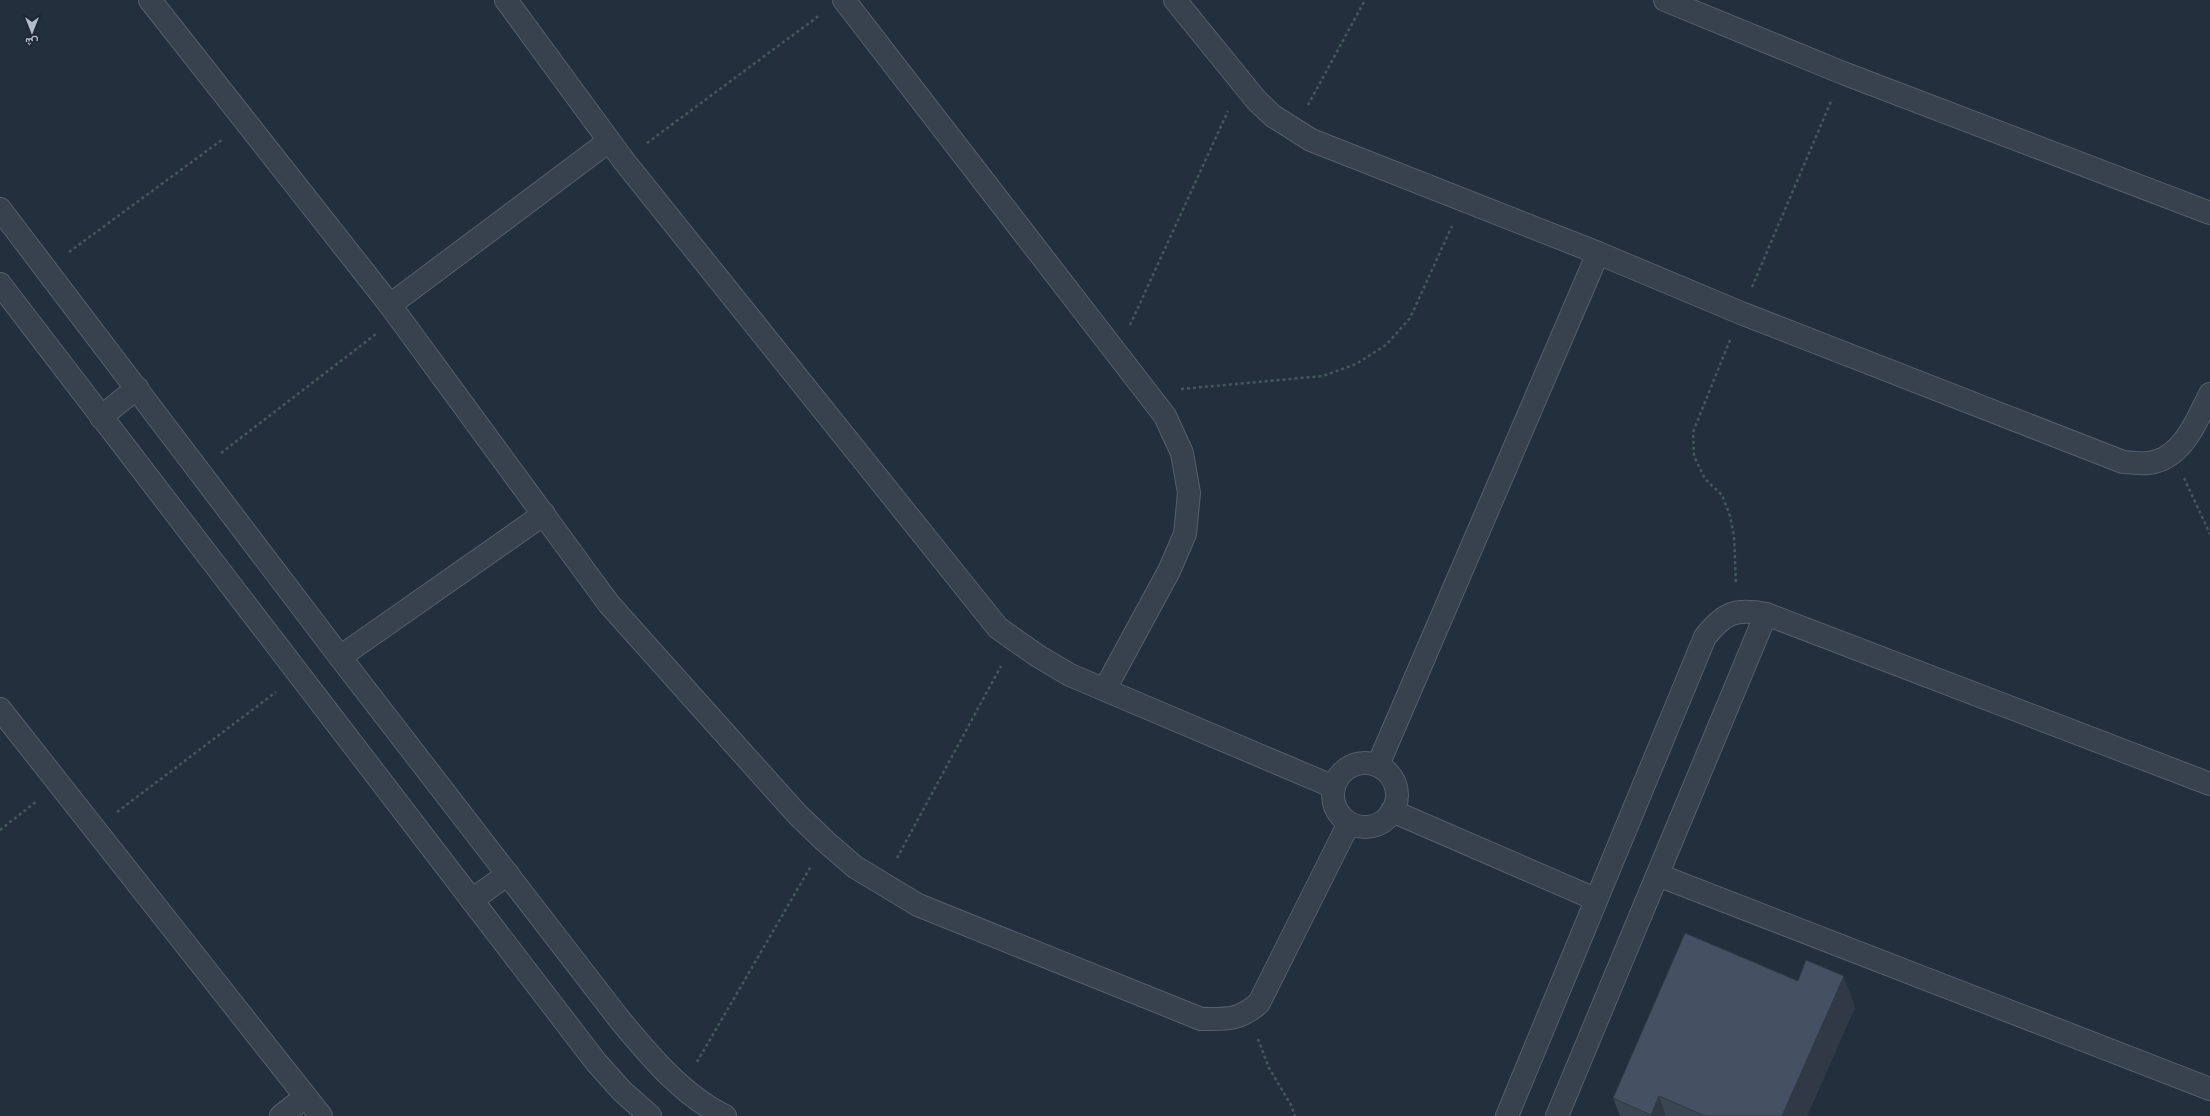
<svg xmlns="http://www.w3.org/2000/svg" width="2210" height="1116" font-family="Jost,Vazirmatn,sans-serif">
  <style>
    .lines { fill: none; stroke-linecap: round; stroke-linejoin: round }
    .minor-casing { stroke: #565f6c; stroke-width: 24 }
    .path { stroke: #44595c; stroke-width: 2.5; stroke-dasharray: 3 3; stroke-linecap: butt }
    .minor { stroke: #38414e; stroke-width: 22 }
    .wall { fill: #3b4654 }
    .shaded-wall { fill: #303945 }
    .building { fill: #455162; stroke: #303945 }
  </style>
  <rect width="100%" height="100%" fill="#242f3e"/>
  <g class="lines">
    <defs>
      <g id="minor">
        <path d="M150,0L390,305L609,604L797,814L825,841L855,867L918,905L1201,1019C1226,1019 1239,1021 1259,1003L1349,823"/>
        <path d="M506,0L624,161L998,628L1038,656L1070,675L1334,787"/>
        <path d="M844,0L1165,416L1182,453L1189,493L1185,534L1169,571L1105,689"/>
        <path d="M1175,0L1257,101L1273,116L1311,140L1598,253L1741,313L2123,462C2132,462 2145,465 2154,462C2184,455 2198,418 2210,394"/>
        <path d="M1665,0L1843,73L2210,213"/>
        <path d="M0,209L340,657L620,1020C649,1055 683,1096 725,1116"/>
        <path d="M0,284L596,1062L622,1091L650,1116"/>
        <path d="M390,305L609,141"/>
        <path d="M101,417L137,388"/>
        <path d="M340,657L544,514"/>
        <path d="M0,709L321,1116"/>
        <circle cx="1365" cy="795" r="32"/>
        <path d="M1378,765L1598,253"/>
        <path d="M1392,811L1595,899"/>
        <path d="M1658,875L2210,1089"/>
        <path d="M472,900L508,874"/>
        <path d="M281,1116L305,1097"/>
        <path d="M1507,1116L1705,637C1724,613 1735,608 1766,614L2210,784"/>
        <path d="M1557,1116L1766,614"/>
      </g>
    </defs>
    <use href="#minor" class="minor-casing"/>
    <g class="path">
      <path d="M1308,105L1365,0"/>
      <path d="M647,143L820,15"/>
      <path d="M69,252L223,139"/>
      <path d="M1752,287L1832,99"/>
      <path d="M1130,325L1228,111"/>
      <path d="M1730,340L1693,432L1694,456L1705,479L1722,495L1730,516L1734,536L1736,584"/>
      <path d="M1181,389L1323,376L1356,364L1386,345L1410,318L1452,226"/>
      <path d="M221,453L376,334"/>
      <path d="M2184,478L2210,534"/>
      <path d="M117,812L276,692"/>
      <path d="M0,830L37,801"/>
      <path d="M897,858L1001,666"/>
      <path d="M1258,1039L1269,1068L1291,1105L1295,1116"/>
      <path d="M697,1062L811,866"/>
    </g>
    <use href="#minor" class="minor"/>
  </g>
  <path class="wall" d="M1855,1007L1807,1116H1620L1613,1098Z"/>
  <g class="shaded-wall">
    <path d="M1844,976L1855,1007L1807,1116H1782Z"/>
    <path d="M1659,1096L1666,1116H1651V1115Z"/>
  </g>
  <path class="building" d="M1685,933L1798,981L1806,960L1844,976L1782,1116H1705L1659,1096L1651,1115L1613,1098Z"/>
  <g transform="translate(32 32) rotate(180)" stroke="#1d2633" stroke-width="3" paint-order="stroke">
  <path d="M0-3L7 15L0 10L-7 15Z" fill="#b4bcc9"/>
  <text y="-6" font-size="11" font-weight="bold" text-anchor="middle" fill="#b4bcc9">ش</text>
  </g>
</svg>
